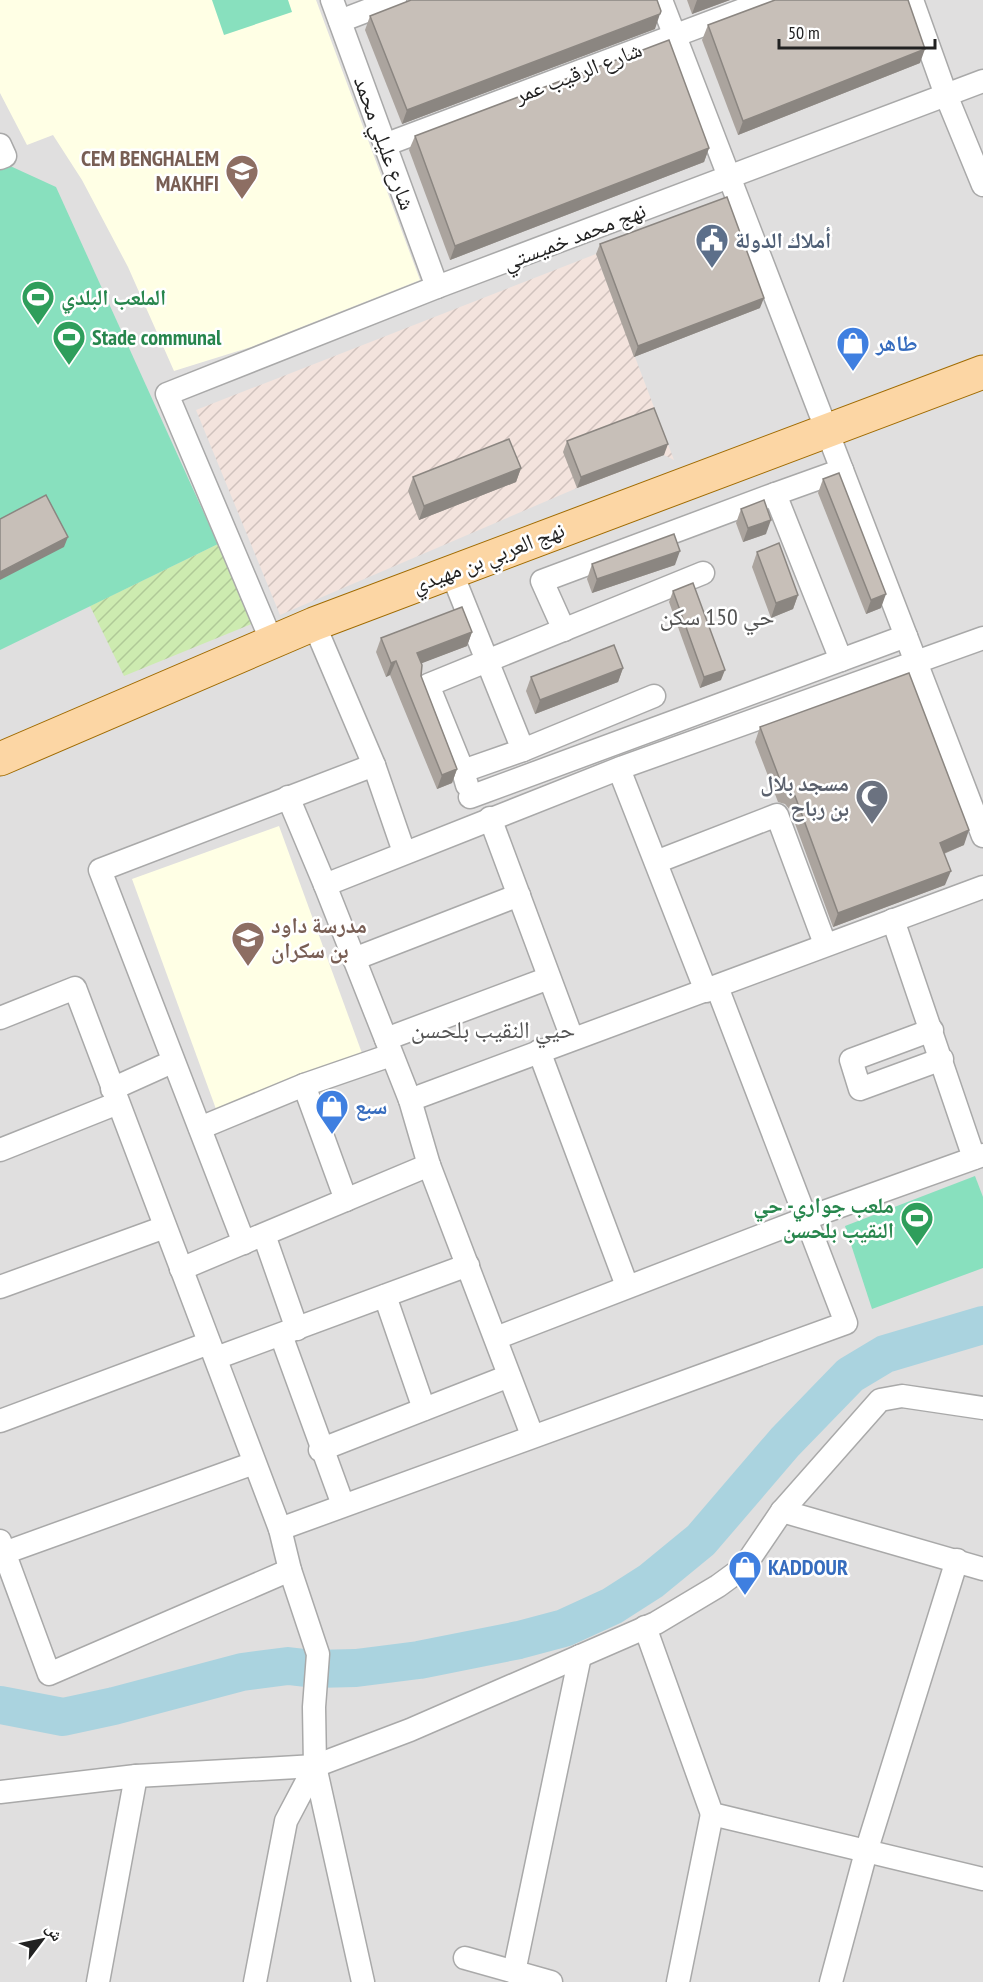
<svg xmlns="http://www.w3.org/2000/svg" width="983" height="1982" font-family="'PT Sans Narrow','Noto Naskh Arabic',sans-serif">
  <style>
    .residential { fill: #e0dfdf }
    .education { fill: #ffffe5 }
    .military { fill: url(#military-furrows) }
    .garden { fill: url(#garden-furrows) }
    .pitch { fill: #88e0be }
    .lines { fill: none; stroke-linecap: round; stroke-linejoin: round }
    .river { stroke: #aad3df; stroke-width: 38 }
    .minor-casing { stroke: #a9a9a9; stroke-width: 25 }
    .primary-casing { stroke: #a06b00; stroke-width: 35 }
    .minor { stroke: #fff; stroke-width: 22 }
    .primary { stroke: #fcd6a4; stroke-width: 33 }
    .wall { fill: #aba49e }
    .shaded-wall { fill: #8b8681 }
    .building { fill: #c7bfb8; stroke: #8b8681; stroke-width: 1.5 }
    .labels { text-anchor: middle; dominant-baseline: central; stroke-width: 5; stroke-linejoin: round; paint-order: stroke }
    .street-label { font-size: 22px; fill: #222; stroke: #fff }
    .education-label { font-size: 22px; font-weight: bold; fill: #785e54; stroke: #fff; text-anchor: end }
    .service-label { font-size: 22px; font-weight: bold; fill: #4e5e75; stroke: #fff; text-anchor: start }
    .leisure-label { font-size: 22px; font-weight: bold; fill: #27864d; stroke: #fff; text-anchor: start }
    .shop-label { font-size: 22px; font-weight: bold; fill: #366cbe; stroke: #fff; text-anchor: start }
    .worship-label { font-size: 22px; font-weight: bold; fill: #5b616d; stroke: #fff; text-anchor: end }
    .neighbourhood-label { font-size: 24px; fill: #555; stroke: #fff }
  </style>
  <defs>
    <pattern id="military-furrows" width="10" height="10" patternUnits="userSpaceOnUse" patternTransform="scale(1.5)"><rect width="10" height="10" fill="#f3e3dd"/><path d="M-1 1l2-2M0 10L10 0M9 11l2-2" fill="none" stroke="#d0c2bd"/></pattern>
    <pattern id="garden-furrows" width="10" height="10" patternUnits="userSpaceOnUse" patternTransform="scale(1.5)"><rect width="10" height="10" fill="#cdebb0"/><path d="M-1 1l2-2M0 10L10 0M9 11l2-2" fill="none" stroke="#b0c997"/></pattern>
  </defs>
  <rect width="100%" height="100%" fill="#f2efe9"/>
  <rect class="residential" x="0" y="0" width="983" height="1982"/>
  <g class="education">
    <path d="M0,0H316L420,280L251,347L174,371L128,267L82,180L53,135L27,145L0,93Z"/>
    <path d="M279,826L363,1056L216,1109L132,879Z"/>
  </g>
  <path class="military" d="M596,254L674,460L664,455L577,488L280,615L196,410Z"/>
  <path class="garden" d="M218,544L254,623L124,676L90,606Z"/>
  <g class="pitch">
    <path d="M212,0H288L292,12L224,35Z"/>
    <path d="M8,165L56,187L218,544L0,650V168Z"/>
    <path d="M975,1176L983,1197V1268L872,1309L845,1226Z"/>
  </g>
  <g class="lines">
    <path class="river" d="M0,1705L63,1717L114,1706L242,1672L288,1666L314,1669L356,1668L419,1660L519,1640L564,1628L612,1606L651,1581L701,1540L785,1442L850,1375L885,1354L983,1325"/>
    <defs>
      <g id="minor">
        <path d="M332,0L437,287"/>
        <path d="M661,0L983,836"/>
        <path d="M912,0L946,95L983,185"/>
        <path d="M340,21L395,0"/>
        <path d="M387,144L769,0"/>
        <path d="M0,145L5,156L0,158"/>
        <path d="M451,571L523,750L463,771L467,785"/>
        <path d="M314,624L374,765L404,852"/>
        <path d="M564,630L542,581L775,494"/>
        <path d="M272,642L167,394L437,287L983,81"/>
        <path d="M841,660L775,494L842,470"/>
        <path d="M523,750L654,696"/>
        <path d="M619,769L706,991"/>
        <path d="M463,771L428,685L703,573"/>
        <path d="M288,797L325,885"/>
        <path d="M470,797L906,636"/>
        <path d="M490,818L572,1038"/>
        <path d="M656,862L777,815L825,944"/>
        <path d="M893,920L974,1158"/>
        <path d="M354,959L519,895"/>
        <path d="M0,1018L75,988L280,1529L290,1570L318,1654L314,1707L315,1766L363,1982"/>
        <path d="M932,1030L851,1060L860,1089L942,1059"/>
        <path d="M386,1039L549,978"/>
        <path d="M539,1051L627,1286"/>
        <path d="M304,1085L346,1200"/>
        <path d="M112,1089L172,1062"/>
        <path d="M410,1100L983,887"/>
        <path d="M200,1128L304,1085L391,1055"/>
        <path d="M0,1150L118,1103"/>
        <path d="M264,1235L297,1329"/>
        <path d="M244,1243L100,870L374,765"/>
        <path d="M181,1269L429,1165"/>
        <path d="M0,1287L165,1227"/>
        <path d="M385,1296L424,1409"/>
        <path d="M281,1335L343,1505"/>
        <path d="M496,1338L807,1218L983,1155"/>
        <path d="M216,1358L468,1265"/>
        <path d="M0,1421L209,1343"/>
        <path d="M532,1435L429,1165L410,1100L325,885L623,767L983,638"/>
        <path d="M320,1450L509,1376"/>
        <path d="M782,1511L983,1569"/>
        <path d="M280,1529L846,1323L717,987"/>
        <path d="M0,1541L49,1674L290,1570"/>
        <path d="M4,1553L254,1463"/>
        <path d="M645,1627L712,1814L983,1879"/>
        <path d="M0,1792L136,1776L315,1766L410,1730L656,1623L718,1586L744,1567L782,1511L880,1400L902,1396L983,1408"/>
        <path d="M465,1958L551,1982"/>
        <path d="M514,1972L580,1656"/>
        <path d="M98,1982L136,1776"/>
        <path d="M255,1982L286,1821L315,1766"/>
        <path d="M678,1982L712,1814"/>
        <path d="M831,1982L866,1852L957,1560"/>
      </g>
      <path id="primary" d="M0,759L314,624L983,372"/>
    </defs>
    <use href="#minor" class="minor-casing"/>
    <use href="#primary" class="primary-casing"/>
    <use href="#minor" class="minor"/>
    <use href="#primary" class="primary"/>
  </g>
  <g class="wall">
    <path d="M687,0H730L692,14Z"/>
    <path d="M370,16L655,29L402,124L365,30Z"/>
    <path d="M708,25L920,63L738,135L702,40Z"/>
    <path d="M415,136L709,148L704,162L450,260L409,150Z"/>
    <path d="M600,244L760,308L634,357L596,254Z"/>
    <path d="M567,441L664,455L577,488L563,452Z"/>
    <path d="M521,468L516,482L419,520L408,491L413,477Z"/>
    <path d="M823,479L881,608L866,614L818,493Z"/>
    <path d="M741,509L766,534L743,542L736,523Z"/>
    <path d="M757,552L798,595L793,609L771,618L752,567Z"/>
    <path d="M592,564L675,565L592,593L587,579Z"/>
    <path d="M673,591L721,680L700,688L669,602Z"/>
    <path d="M472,632L467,646L421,663V676L457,769L452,783L437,789L390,675L386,677L376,652L381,638Z"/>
    <path d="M623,668L618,682L535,714L526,691L531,677Z"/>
    <path d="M760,727L964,845L944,854L945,885L833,927L790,810L785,804L778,802L755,742Z"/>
  </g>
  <g class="shaded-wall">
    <path d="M697,0H730L692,14Z"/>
    <path d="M660,14L655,29L402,124L407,110Z"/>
    <path d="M925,49L920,63L738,135L743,121Z"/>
    <path d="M709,148L704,162L450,260L455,246Z"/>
    <path d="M764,298L760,308L634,357L638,346Z"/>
    <path d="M668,444L664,455L577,488L581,477Z"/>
    <path d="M521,468L516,482L419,520L424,506Z"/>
    <path d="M771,520L766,534L743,542L748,528Z"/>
    <path d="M68,537L64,547L0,580V572Z"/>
    <path d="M680,551L675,565L592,593L597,579Z"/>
    <path d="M886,594L881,608L866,614L871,600Z"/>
    <path d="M798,595L793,609L771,618L776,603Z"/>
    <path d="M472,632L467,646L412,667L417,653Z"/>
    <path d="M396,661L390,675L386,677L391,663Z"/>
    <path d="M623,668L618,682L535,714L540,700Z"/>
    <path d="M725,670L721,680L700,688L704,677Z"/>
    <path d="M457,769L452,783L437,789L442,775Z"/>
    <path d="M969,830L964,845L935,857L940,843Z"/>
    <path d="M951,871L945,885L833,927L838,913Z"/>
  </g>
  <g class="building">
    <path d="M411,0H657L661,11L660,14L407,110L370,16Z"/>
    <path d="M775,0H908L925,49L743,121L708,25Z"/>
    <path d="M669,40L709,148L455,246L415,136Z"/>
    <path d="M727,197L764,298L638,346L600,244Z"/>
    <path d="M654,408L668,444L581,477L567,441Z"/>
    <path d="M509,439L521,468L424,506L413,477Z"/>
    <path d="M839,473L886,594L871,600L823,479Z"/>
    <path d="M46,495L68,537L0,572V519Z"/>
    <path d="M764,500L771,520L748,528L741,509Z"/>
    <path d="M674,534L680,551L597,579L592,564Z"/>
    <path d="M779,543L798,595L776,603L757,552Z"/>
    <path d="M693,583L725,670L704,677L673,591Z"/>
    <path d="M462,607L472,632L417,653L422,665L421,676L457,769L442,775L396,661L391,663L381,638Z"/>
    <path d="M614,645L623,668L540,700L531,677Z"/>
    <path d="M909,673L969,830L940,843L951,871L838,913L795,796L790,790L783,788L760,727Z"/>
  </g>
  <defs>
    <symbol id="school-pin" viewBox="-11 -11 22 30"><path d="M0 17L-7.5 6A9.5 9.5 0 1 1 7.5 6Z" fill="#8d6e63" stroke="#fff"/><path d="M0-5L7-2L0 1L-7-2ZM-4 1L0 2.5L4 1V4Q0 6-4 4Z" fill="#fff"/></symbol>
    <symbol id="civic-pin" viewBox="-11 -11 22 30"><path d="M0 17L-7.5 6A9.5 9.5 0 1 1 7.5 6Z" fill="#5c6f8a" stroke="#fff"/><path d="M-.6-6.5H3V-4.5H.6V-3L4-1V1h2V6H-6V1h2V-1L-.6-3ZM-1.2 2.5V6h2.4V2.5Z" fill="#fff"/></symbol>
    <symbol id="stadium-pin" viewBox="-11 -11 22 30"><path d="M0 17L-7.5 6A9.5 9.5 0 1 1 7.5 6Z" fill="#2e9e5b" stroke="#fff"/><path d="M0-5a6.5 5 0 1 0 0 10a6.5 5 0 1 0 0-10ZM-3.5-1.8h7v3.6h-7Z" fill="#fff"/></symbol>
    <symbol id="shop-pin" viewBox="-11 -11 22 30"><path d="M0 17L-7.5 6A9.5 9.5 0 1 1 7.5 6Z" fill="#3f7fe0" stroke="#fff"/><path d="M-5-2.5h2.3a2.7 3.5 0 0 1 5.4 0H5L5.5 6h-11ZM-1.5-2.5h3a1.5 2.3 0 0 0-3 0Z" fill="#fff"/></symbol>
    <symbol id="mosque-pin" viewBox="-11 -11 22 30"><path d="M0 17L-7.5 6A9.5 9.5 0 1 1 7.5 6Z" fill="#6b7280" stroke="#fff"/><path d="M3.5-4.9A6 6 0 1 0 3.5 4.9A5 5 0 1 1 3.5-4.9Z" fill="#fff"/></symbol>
  </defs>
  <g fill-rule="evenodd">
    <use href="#school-pin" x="223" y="152" width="38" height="52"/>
    <use href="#civic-pin" x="693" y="221" width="38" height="52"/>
    <use href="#stadium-pin" x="19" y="278" width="38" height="52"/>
    <use href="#stadium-pin" x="50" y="318" width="38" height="52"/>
    <use href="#shop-pin" x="834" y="324" width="38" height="52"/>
    <use href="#mosque-pin" x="853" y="777" width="38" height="52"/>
    <use href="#school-pin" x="229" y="919" width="38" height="52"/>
    <use href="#shop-pin" x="313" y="1087" width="38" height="52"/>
    <use href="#stadium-pin" x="898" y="1199" width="38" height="52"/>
    <use href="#shop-pin" x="726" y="1548" width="38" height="52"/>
  </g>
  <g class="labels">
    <g class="street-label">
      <text transform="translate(578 72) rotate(-21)">شارع الرقيب عمر</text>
      <text transform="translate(385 143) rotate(70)">شارع عليلي محمد</text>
      <text transform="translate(574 236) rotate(-21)">نهج محمد خميستي</text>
      <text transform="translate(488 557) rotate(-21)">نهج العربي بن مهيدي</text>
    </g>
    <g class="education-label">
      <text x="219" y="158">CEM BENGHALEM<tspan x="219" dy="25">MAKHFI</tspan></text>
      <text x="271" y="925" text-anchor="start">مدرسة داود<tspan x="271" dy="25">بن سكران</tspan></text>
    </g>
    <g class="service-label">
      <text x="735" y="240">أملاك الدولة</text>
    </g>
    <g class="leisure-label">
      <text x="61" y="297">الملعب البلدي</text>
      <text x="92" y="337">Stade communal</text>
      <text x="894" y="1205" text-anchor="end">ملعب جواري- حي<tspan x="894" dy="25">النقيب بلحسن</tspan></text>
    </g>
    <g class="shop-label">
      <text x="876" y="343">طاهر</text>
      <text x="355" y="1106">سبع</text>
      <text x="768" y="1567">KADDOUR</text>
    </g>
    <g class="worship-label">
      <text x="849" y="783">مسجد بلال<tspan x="849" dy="25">بن رباح</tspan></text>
    </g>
    <g class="neighbourhood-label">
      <text x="717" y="616">حي 150 سكن</text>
      <text x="493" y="1029">حيي النقيب بلحسن</text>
    </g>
  </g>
  <g transform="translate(42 1940) rotate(58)" stroke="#ffffff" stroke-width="4.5" paint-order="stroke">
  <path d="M0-4.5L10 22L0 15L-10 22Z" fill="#222222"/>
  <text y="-9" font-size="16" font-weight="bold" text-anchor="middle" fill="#222222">ش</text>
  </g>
  <path d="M779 39v9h156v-9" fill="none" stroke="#222222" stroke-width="3"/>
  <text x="788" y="39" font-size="18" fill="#222222" stroke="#ffffff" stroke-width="4.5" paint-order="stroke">50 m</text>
</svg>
